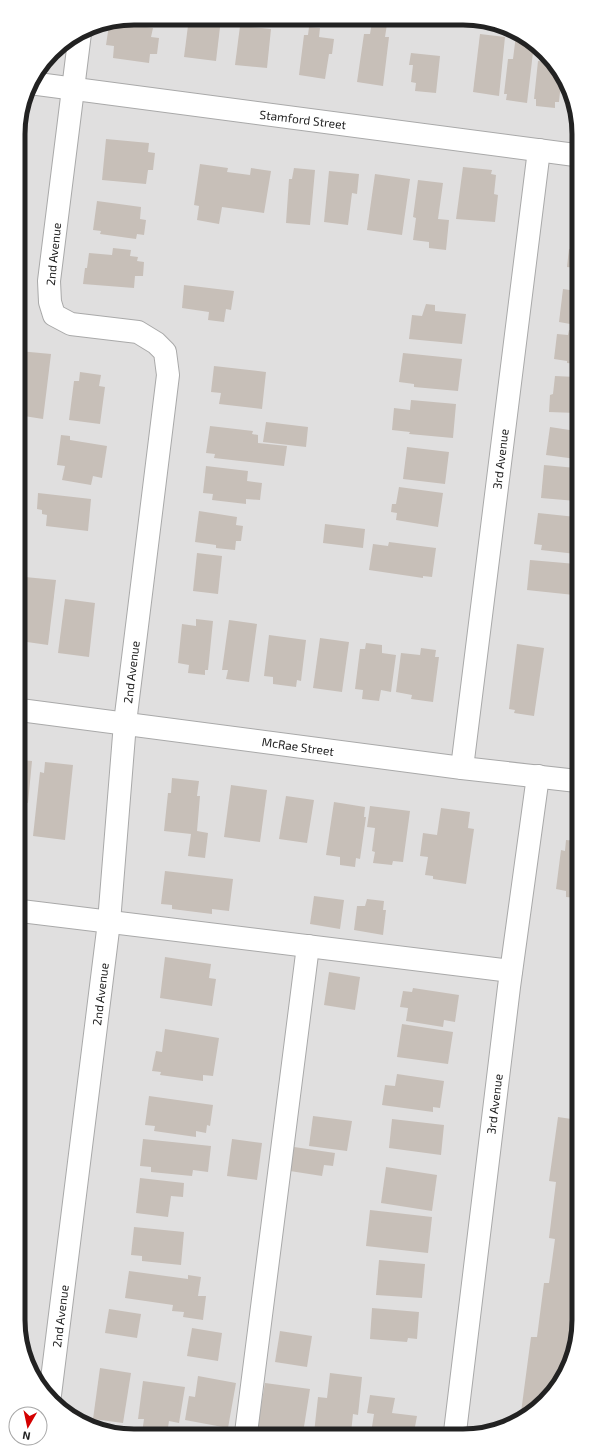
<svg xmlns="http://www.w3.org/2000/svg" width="597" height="1454" font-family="'Exo 2',sans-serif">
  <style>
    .residential { fill: #e0dfdf }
    .building { fill: #c7bfb8 }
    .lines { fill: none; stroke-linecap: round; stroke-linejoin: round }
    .minor-casing { stroke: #a9a9a9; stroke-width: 24 }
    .minor { stroke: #fff; stroke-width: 22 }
    .labels { text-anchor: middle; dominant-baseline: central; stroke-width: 3.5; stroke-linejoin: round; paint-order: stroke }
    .street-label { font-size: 12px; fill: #222; stroke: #fff }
    .rim { fill: none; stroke: #222; stroke-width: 5 }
  </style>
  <rect width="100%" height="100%" fill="#f2efe9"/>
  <path class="residential" d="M134,18L485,20L540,47L575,104L579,1327L570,1364L550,1396L527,1417L493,1432L112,1434L57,1407L22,1350L18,127L30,83L57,47L90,27Z"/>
  <g class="building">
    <path d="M189,18L221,19L216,61L184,57Z"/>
    <path d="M372,22L387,24L385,37H389L383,86L357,82L364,34H370Z"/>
    <path d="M119,23L153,28L151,37L159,38L157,54H150L149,63L113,58L114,46L106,45L109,25L119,26Z"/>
    <path d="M240,26L271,29L267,68L235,65Z"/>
    <path d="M309,27L320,28L319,37L334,39L332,54H329L325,79L299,75L304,35H308Z"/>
    <path d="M480,34L505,37L499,96L473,92Z"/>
    <path d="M516,35L534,44L527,103L506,100L507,94H504L508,59H513Z"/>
    <path d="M411,53L440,56L436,93L415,91L416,83L411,82L413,65H409Z"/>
    <path d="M538,61L549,62L561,82L559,102H555V108L536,106V99H534Z"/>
    <path d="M18,135L21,136L19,148H18Z"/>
    <path d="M106,139L149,143L148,152L155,153L153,170H148L146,184L102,180Z"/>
    <path d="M200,164L228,168L227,172L250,175L251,168L271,171L264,213L222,207L219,224L197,220L199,206L194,205Z"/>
    <path d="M463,167L492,170L491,174L496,175L494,194L498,195L495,222L456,219Z"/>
    <path d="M294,168L315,170L310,225L286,223L289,179H292Z"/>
    <path d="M329,171L359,174L357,194L352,193L348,225L324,222Z"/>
    <path d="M375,174L410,179L402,235L367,230Z"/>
    <path d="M418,180L443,183L438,219L449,220L446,250L429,248V242L413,240L416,218L413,217Z"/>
    <path d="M97,201L141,207L140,219L146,220L144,235L137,234L136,239L100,234L101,231L93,230Z"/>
    <path d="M113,248L131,250L130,256L138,257L137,261L144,262L143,276H135L134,288L83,284L85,268H87L89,253L112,255Z"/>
    <path d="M569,249L576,250V268L567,267Z"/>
    <path d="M184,285L234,291L231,310L226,309L224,322L208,320L209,312L182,308Z"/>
    <path d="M563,289L576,291V325L559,322Z"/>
    <path d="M426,304L435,305V311L466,314L462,344L409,339L412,315L422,316Z"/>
    <path d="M569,330H576V364L567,363V361L554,359L557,334L568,335Z"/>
    <path d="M19,351L51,354L43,419L24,416L21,441H19Z"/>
    <path d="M403,353L462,359L458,391L414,387V384L399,382Z"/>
    <path d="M214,366L266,372L262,409L219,404L221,393L211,392Z"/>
    <path d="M80,372L101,375L99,386L105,387L100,424L69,420L74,381H79Z"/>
    <path d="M555,376L576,377V413L549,412L550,395L553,394Z"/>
    <path d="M411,400L456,404L453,438L409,434L410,432L392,430L394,408L410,410Z"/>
    <path d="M266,422L308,427L306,447L263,442Z"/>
    <path d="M210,426L253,431L252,434L258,435V443L287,446L284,466L214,458L215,454L206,453Z"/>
    <path d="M550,427L576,431V459L546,455Z"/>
    <path d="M61,435L70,436V440L107,446L102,478L93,476L91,485L62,480L65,466L57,465Z"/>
    <path d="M407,447L449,452L445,484L403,479Z"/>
    <path d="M544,465L576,468V501L541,498Z"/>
    <path d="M206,466L248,471L247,481L262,483L260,500L246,499V504L212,500L213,494L203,493Z"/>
    <path d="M399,487L443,493L438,527L396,520L397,513L391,512L392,504H396Z"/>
    <path d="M38,493L91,499L88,531L46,526L47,515L42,514V510L37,509Z"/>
    <path d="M199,511L237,517L236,525L243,526L241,541H236L235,550L216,548V545L195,542Z"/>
    <path d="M538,513L576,517V554L541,550L542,545L534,544Z"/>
    <path d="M325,524L365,529L363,548L323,543Z"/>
    <path d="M389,542L436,548L432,577L423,576V578L369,570L373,544L388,546Z"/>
    <path d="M197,553L222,556L218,594L193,591Z"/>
    <path d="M530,560L576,564L577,584H575L574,595L527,590Z"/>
    <path d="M25,577L56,580L48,645L20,641V622Z"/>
    <path d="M65,599L95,603L89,657L58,653Z"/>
    <path d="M196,619L213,621L208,670H205V675L188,673L189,665L178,663L182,624L196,626Z"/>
    <path d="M229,620L257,624L249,682L226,679L228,670H222Z"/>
    <path d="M576,621H577V639H573Z"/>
    <path d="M269,635L306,640L301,681L297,680L296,687L273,684V677L264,676Z"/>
    <path d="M320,638L349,642L342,692L313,688Z"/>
    <path d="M366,643L382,645V653L396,655L391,692L381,690L379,701L362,699L363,690L355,689L360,649H365Z"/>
    <path d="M517,644L544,648L534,716L514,713L515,710L509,709Z"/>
    <path d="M421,648L436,650L435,657H439L433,702L411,699L412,695L396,692L401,653L420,655Z"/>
    <path d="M20,760L32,761L28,803L20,802Z"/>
    <path d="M45,762L73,765L65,840L33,836L40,772L44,773Z"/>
    <path d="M172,778L199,781L197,796H200L197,831L208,833L205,858L188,856L191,834L164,831L168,793H171Z"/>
    <path d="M231,785L267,790L260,842L224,837Z"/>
    <path d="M286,796L314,800L307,843L279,839Z"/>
    <path d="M334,802L365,807L364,817H366L360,859L356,858L355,867L340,865V857L326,855Z"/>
    <path d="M370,806L410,811L403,862L393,861L392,865L373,863L375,852L372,851L375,828L367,827Z"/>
    <path d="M441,808L470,812L468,828L474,829L466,884L433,879V876L425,875L428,857L420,856L423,833L437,835Z"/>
    <path d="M566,840L577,841V898L566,897V891L556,889L561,850L565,851Z"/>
    <path d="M20,851L26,852L21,884Z"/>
    <path d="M165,871L233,879L229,911L212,909V914L172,909V905L161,904Z"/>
    <path d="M314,896L344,900L340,929L310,924Z"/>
    <path d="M367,899L384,901L383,910H386L383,935L354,930L357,906H365Z"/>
    <path d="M165,957L211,964L209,978L216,979L212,1006L160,998Z"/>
    <path d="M329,972L360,977L355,1010L324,1005Z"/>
    <path d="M413,988L459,995L455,1022L444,1020L443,1027L406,1021L408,1008L400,1007L403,991L412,992Z"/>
    <path d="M402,1024L453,1032L448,1064L397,1057Z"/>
    <path d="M165,1029L219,1038L213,1076L203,1075V1081L160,1075L161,1072L152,1071L156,1051L162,1052Z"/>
    <path d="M397,1074L444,1081L440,1108L433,1107V1112L382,1105L385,1085L395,1086Z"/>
    <path d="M149,1096L213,1105L210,1126L207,1125L206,1133L196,1131V1137L154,1131L155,1126L145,1125Z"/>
    <path d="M313,1116L352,1121L347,1151L309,1146Z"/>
    <path d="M558,1117L578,1120L579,1327L570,1364L550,1396L527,1417L520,1420L531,1337H537L544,1283H549L555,1239L549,1238L556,1182L549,1181Z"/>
    <path d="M392,1119L444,1125L441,1155L389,1148Z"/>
    <path d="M143,1139L211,1146L208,1172L193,1170L192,1176L151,1172V1167L140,1166Z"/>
    <path d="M232,1139L262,1143L257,1180L227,1176Z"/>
    <path d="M294,1147L335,1153L333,1166L324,1165L322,1176L290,1171Z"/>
    <path d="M386,1167L437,1175L432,1211L381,1203Z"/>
    <path d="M140,1178L184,1183L183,1197L171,1196L168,1217L136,1213Z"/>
    <path d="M370,1210L432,1217L428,1253L366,1246Z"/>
    <path d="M134,1227L184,1232L181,1265L142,1261V1256L131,1255Z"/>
    <path d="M379,1260L425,1264L422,1298L376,1295Z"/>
    <path d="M129,1271L188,1279V1275L201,1277L198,1296H206L203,1320L183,1317L184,1312L172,1311L173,1305L125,1298Z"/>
    <path d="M372,1308L419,1312L417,1339L408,1338L407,1342L370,1339Z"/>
    <path d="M109,1309L141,1314L137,1338L105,1333Z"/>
    <path d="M192,1328L222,1333L218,1361L187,1356Z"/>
    <path d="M280,1331L312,1336L307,1367L275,1362Z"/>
    <path d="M100,1368L131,1373L123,1423L93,1419Z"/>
    <path d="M330,1373L362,1377L358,1415L353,1414L351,1433H314L318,1397L327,1398Z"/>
    <path d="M198,1376L236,1383L228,1428L185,1420L189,1396L195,1397Z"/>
    <path d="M143,1381L185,1387L179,1423L169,1421L167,1434L142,1433L144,1419H138Z"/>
    <path d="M265,1383L310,1389L303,1433H276L257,1430Z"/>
    <path d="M370,1395L395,1398L392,1413L417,1416L414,1432L371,1433L374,1414L367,1413Z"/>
  </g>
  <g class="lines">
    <defs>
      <g id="minor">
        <path d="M30,83L575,155"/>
        <path d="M20,710L462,768L577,781"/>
        <path d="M462,768L539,150"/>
        <path d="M21,911L511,971"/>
        <path d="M50,1395L109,922L125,723L168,375L165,352L156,343L138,332L71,324L54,315L50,302L49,281L80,33"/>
        <path d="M455,1432L509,987L538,776"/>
        <path d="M246,1433L308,946"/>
      </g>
    </defs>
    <use href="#minor" class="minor-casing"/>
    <use href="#minor" class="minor"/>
  </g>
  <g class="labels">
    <g class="street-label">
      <text transform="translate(303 119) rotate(7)">Stamford Street</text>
      <text transform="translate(53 254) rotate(-84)">2nd Avenue</text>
      <text transform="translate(500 459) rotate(-83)">3rd Avenue</text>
      <text transform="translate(131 672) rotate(-83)">2nd Avenue</text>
      <text transform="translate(298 746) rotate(8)">McRae Street</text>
      <text transform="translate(100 994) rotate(-83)">2nd Avenue</text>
      <text transform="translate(494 1104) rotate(-83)">3rd Avenue</text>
      <text transform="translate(60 1316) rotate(-83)">2nd Avenue</text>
    </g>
  </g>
  <path d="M0 0H597V1454H0ZM134 25H463A109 109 0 0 1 572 134V1320A109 109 0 0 1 463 1429H134A109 109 0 0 1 25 1320V134A109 109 0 0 1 134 25Z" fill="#fff" fill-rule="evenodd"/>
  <path class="rim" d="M134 25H463A109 109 0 0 1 572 134V1320A109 109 0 0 1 463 1429H134A109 109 0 0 1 25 1320V134A109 109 0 0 1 134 25Z"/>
  <g transform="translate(28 1426) rotate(189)"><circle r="19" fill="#ffffff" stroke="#a7a7a7"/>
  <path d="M0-3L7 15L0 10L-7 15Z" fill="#d40000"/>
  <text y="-6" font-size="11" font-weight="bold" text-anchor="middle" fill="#222222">N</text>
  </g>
</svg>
